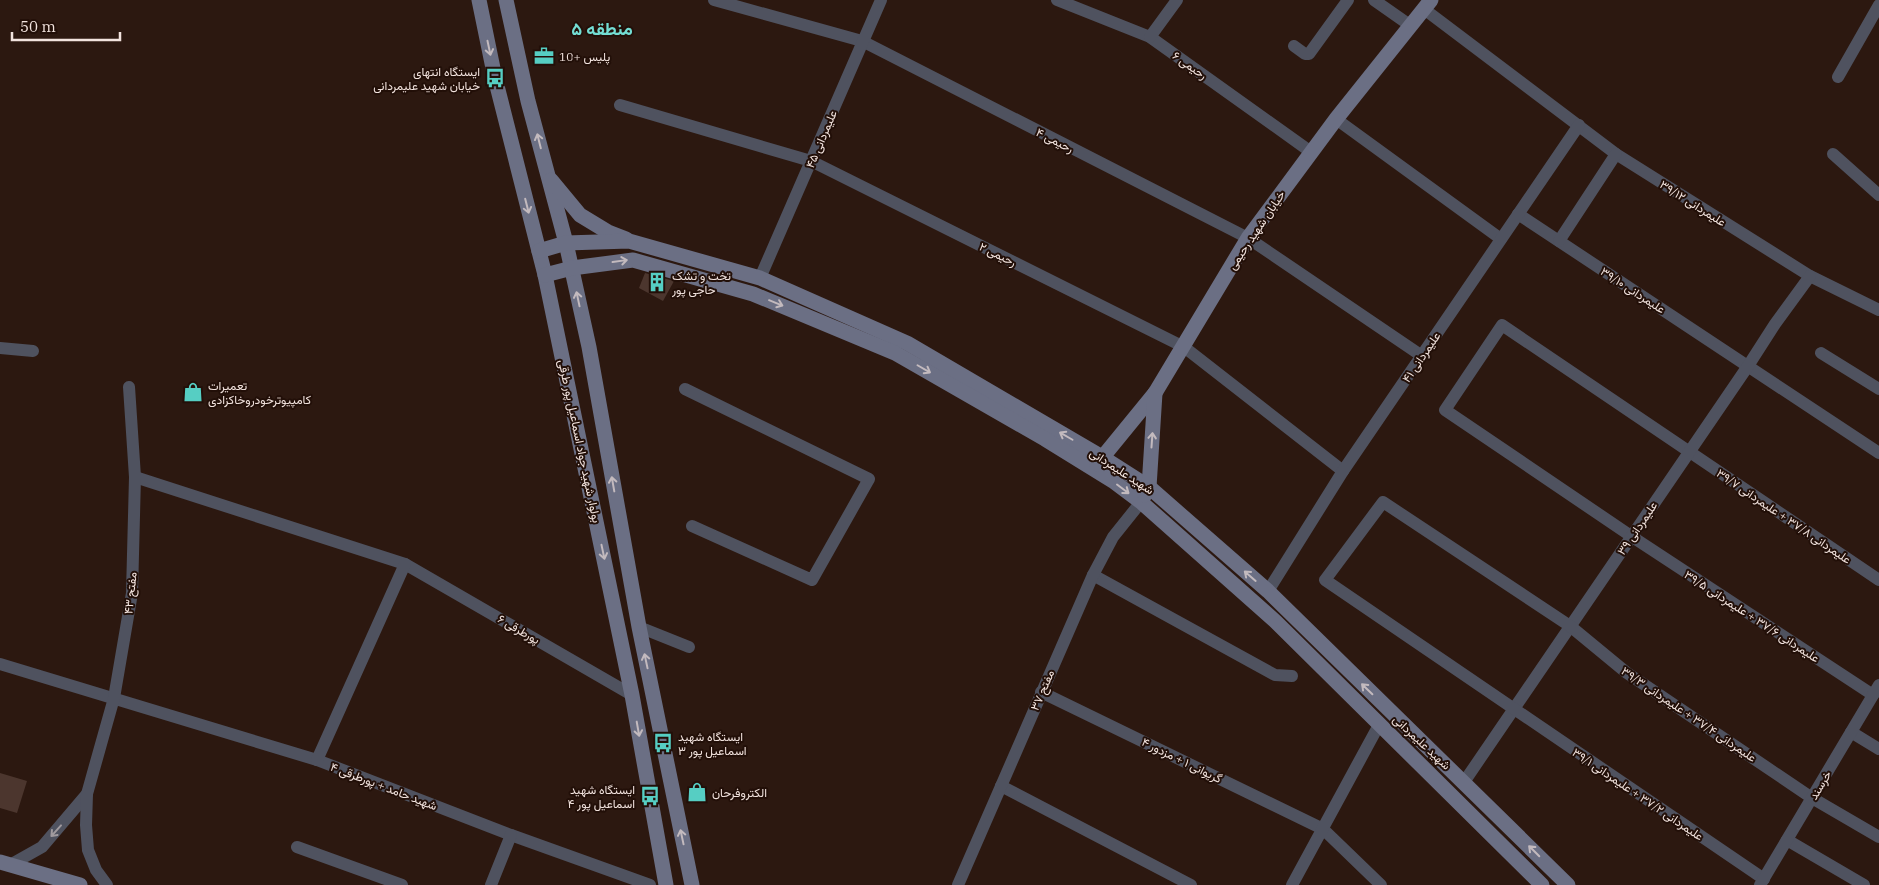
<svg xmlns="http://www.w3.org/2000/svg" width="1879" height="885" font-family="'IBM Plex Serif',Vazirmatn,serif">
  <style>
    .building { fill: #4c362e }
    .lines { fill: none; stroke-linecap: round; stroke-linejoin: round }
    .street { stroke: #4f525f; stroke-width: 12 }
    .secondary { stroke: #6b6f84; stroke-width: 15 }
    .oneway { stroke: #c3babe }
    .oneway2 { stroke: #a09a9e }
    .labels { text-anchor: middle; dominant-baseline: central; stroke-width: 4; stroke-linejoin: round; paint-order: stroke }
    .poi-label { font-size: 12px; fill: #f2e3de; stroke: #220f08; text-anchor: start }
    .street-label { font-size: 12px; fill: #f2e3de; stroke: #220f08 }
    .district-label { font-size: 18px; font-weight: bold; fill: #73ddd3; stroke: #220f08 }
  </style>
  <rect width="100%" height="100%" fill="#2c1810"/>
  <g class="building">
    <path d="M645,273L674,281L663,301L639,288Z"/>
    <path d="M0,773L27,781L17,813L0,808Z"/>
  </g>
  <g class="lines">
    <g class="street">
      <path d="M714,0L862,41L1248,238L1422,356"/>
      <path d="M1057,0L1150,37L1311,152"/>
      <path d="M1374,0L1411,26"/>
      <path d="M1424,9L1616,154L1810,276L1879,310"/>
      <path d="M1150,37L1177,0"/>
      <path d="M1294,46L1305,54H1309L1348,0"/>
      <path d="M1838,77L1879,5"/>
      <path d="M620,105L811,161L1184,347L1343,471"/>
      <path d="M1336,119L1501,239"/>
      <path d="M1833,154L1879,195"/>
      <path d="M1518,214L1879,453"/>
      <path d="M1559,241L1616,154"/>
      <path d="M760,278L881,0"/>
      <path d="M0,348L33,351"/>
      <path d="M1821,353L1879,389"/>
      <path d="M685,389L869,479L812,580L692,526"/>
      <path d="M135,477L405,564L632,695"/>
      <path d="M1093,575L1275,675L1292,676"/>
      <path d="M1268,591L1343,471L1579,125"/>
      <path d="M639,627L689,647"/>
      <path d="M0,664L317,760L511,835L650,885"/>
      <path d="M1041,692L1323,829L1381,885"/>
      <path d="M1873,695L1631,536L1445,410L1502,325L1879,580"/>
      <path d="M1851,732L1879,749"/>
      <path d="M317,760L405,564"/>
      <path d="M1464,782L1748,366L1775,324L1810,276"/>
      <path d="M1001,786L1191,885"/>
      <path d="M1787,840L1864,885"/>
      <path d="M297,847L402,885"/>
      <path d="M10,865L42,847L87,794"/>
      <path d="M1764,879L1325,580L1383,502L1570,626L1627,673L1812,798L1879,837"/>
      <path d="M107,885L96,870L88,850L86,825L87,794L114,698L132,593L135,477L129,387"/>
      <path d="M491,885L511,835"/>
      <path d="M958,885L1093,575L1113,537L1141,502"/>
      <path d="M1292,885L1380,723"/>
      <path d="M1760,885L1879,685"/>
    </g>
    <g class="secondary">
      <path d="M479,0L495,78L545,275L632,695L666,885"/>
      <path d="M506,0L528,101L566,243L589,347L639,627L692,885"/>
      <path d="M551,180L580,215L608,232L626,239"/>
      <path d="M539,251L566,243L629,241L760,278L907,343L1102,457L1149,487L1268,591L1568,885"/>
      <path d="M545,275L572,268L633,260L753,294L895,353L1045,439L1113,481L1141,502L1275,621L1542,885"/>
      <path d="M1097,464L1155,393L1248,238L1336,119L1431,0"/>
      <path d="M1145,495L1149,487L1155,393"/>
      <path d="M0,862L80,885"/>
    </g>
  </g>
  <defs><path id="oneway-shaft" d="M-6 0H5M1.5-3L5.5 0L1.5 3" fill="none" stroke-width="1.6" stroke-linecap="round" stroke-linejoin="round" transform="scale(1.25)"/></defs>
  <g class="oneway">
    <use href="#oneway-shaft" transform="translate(489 48) rotate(78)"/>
    <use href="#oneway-shaft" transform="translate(539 141) rotate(-104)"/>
    <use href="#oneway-shaft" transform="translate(527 206) rotate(76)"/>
    <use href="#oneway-shaft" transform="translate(620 261) rotate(-8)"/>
    <use href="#oneway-shaft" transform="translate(578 299) rotate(-102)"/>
    <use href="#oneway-shaft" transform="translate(776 303) rotate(22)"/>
    <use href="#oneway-shaft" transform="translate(924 369) rotate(30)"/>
    <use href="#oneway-shaft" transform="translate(1066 436) rotate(-150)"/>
    <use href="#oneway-shaft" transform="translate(1152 440) rotate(-86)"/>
    <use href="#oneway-shaft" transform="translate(613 484) rotate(-100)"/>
    <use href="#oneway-shaft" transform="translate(1123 489) rotate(37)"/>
    <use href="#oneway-shaft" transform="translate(603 552) rotate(78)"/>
    <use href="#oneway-shaft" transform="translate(1250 576) rotate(-139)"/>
    <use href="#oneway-shaft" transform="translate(646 661) rotate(-102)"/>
    <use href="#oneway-shaft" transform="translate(1367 689) rotate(-136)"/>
    <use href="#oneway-shaft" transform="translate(638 729) rotate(80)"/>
    <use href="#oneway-shaft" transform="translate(682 837) rotate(-102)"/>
    <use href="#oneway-shaft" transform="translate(1534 851) rotate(-135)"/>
  </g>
  <use class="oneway2" href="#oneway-shaft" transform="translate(56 831) rotate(132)"/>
  <defs>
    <symbol id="office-bare" viewBox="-9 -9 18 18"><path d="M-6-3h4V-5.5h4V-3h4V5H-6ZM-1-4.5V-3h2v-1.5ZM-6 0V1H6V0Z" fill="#56cec3" stroke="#220f08" stroke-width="2.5" paint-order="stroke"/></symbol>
    <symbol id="bus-bare" viewBox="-9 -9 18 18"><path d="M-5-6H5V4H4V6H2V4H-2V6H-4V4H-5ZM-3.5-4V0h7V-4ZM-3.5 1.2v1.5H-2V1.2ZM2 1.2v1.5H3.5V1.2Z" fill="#56cec3" stroke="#220f08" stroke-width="2.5" paint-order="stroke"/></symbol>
    <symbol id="building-bare" viewBox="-9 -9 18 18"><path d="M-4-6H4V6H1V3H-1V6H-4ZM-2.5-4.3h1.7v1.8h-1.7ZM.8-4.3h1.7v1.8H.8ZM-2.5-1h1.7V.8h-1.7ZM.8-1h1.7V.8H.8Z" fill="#56cec3" stroke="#220f08" stroke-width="2.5" paint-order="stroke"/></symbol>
    <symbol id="shop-bare" viewBox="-9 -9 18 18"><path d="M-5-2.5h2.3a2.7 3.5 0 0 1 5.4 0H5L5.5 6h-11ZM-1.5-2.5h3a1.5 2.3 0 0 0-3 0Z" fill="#56cec3" stroke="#220f08" stroke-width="2.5" paint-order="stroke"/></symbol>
  </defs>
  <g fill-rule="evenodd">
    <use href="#office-bare" x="530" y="42" width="28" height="28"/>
    <use href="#bus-bare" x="481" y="64" width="28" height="28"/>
    <use href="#building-bare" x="643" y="268" width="28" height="28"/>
    <use href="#shop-bare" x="179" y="378" width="28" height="28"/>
    <use href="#bus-bare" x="649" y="729" width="28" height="28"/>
    <use href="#shop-bare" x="683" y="778" width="28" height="28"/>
    <use href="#bus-bare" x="636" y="782" width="28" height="28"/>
  </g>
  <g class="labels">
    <g class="poi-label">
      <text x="559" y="56">پلیس +10</text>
      <text x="480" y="71" text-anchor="end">ایستگاه انتهای<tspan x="480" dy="14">خیابان شهید علیمردانی</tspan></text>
      <text x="672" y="275">تخت و تشک<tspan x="672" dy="14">حاجی پور</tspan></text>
      <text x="208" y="385">تعمیرات<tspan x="208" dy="14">کامپیوترخودروخاکزادی</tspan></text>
      <text x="678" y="736">ایستگاه شهید<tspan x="678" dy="14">اسماعیل پور ۳</tspan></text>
      <text x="635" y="789" text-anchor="end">ایستگاه شهید<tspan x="635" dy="14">اسماعیل پور ۴</tspan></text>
      <text x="712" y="792">الکتروفرحان</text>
    </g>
    <g class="street-label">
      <text transform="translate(1190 65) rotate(35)">رحیمی ۶</text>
      <text transform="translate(821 139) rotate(-67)">علیمردانی ۴۵</text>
      <text transform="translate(1055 140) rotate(27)">رحیمی ۴</text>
      <text transform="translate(1693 203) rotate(32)">علیمردانی ۳۹/۱۲</text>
      <text transform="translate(1256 230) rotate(-56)">خیابان شهید رحیمی</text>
      <text transform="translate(998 254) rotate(26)">رحیمی ۲</text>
      <text transform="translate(1633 290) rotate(33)">علیمردانی ۳۹/۱۰</text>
      <text transform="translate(1421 357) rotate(-56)">علیمردانی ۴۱</text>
      <text transform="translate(580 441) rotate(78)">بولوار شهید جواد اسماعیل پور طرقی</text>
      <text transform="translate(1122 471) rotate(33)">شهید علیمردانی</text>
      <text transform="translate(1784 516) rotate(34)">علیمردانی ۳۷/۸ + علیمردانی ۳۹/۷</text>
      <text transform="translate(1637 528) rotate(-56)">علیمردانی ۳۹</text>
      <text transform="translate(130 593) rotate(-84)">مفتح ۴۳</text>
      <text transform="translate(1752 616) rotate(33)">علیمردانی ۳۷/۶ + علیمردانی ۳۹/۵</text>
      <text transform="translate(519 629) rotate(30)">پورطرقی ۶</text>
      <text transform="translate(1042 690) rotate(-67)">مفتح ۳۷</text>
      <text transform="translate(1689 714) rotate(34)">علیمردانی ۳۷/۴ + علیمردانی ۳۹/۳</text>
      <text transform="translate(1422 742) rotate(43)">شهید علیمردانی</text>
      <text transform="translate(1182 760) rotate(26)">گریوانی ۱ + مزدور ۴</text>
      <text transform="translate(1820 785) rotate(-59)">خرسند</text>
      <text transform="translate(384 786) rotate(21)">شهید حامد + پورطرقی ۴</text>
      <text transform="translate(1638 794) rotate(34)">علیمردانی ۳۷/۲ + علیمردانی ۳۹/۱</text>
    </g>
    <g class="district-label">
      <text x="602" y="28">منطقه ۵</text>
    </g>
  </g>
  <path d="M12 32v8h108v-8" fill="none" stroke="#f2e3de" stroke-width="2.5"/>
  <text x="20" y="32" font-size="15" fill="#f2e3de" stroke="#220f08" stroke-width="4" paint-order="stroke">50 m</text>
</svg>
